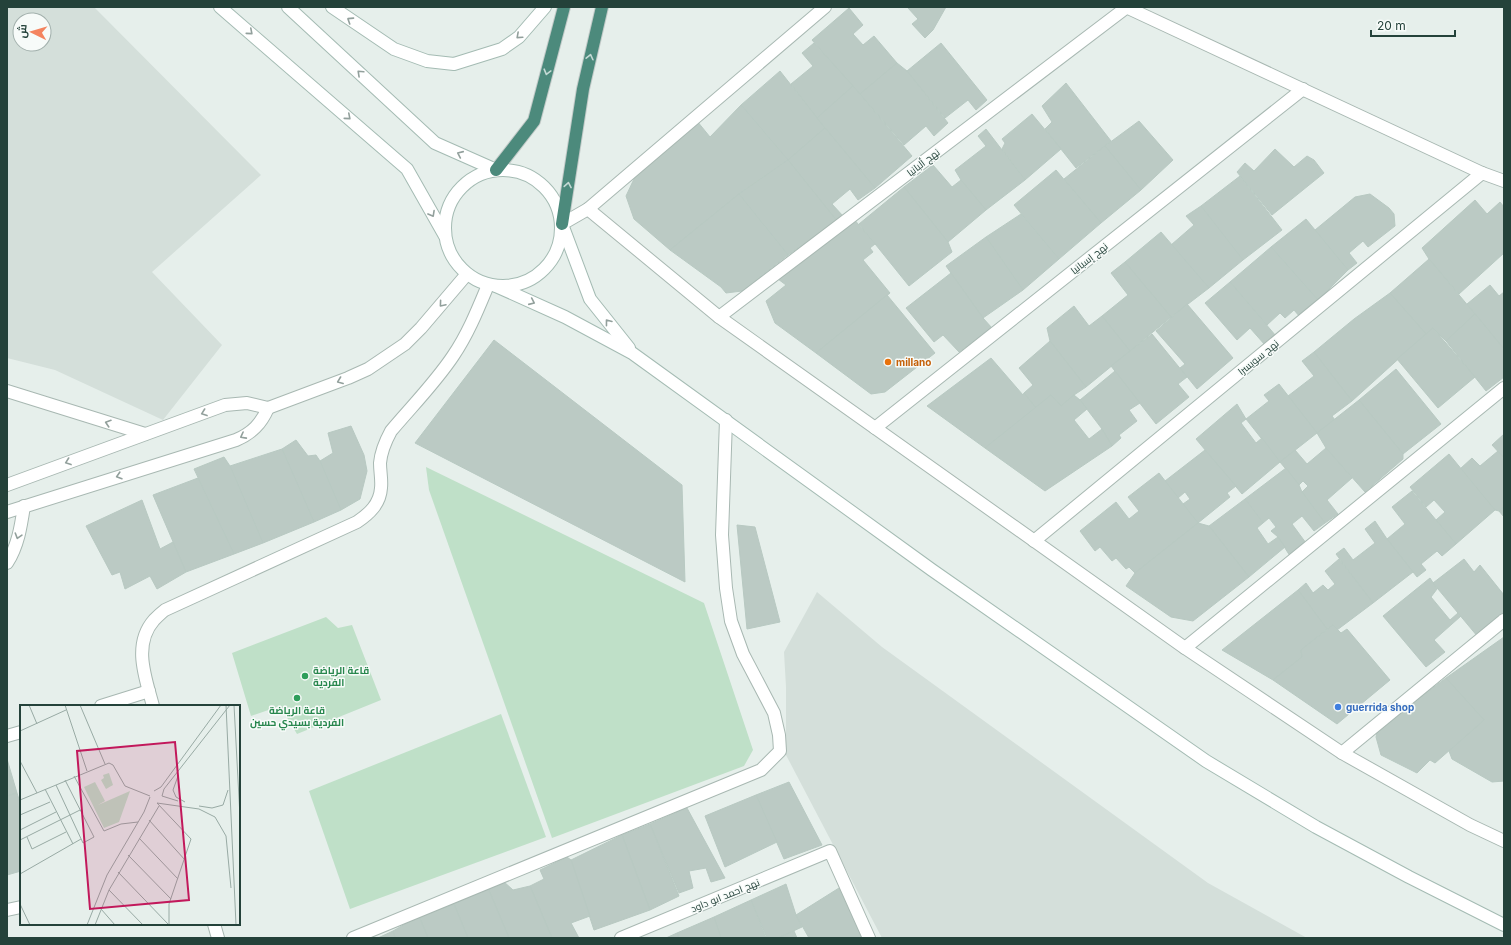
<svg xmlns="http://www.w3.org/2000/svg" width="1511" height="945" font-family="Inter,Cairo,sans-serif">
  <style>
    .built { fill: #d4dfda; fill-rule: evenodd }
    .green { fill: #bfe0c8 }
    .building { fill: #bbcac4; stroke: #b8c9c2 }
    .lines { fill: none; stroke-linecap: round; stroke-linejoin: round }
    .service-casing { stroke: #a8b8b2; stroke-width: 14 }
    .minor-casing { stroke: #a8b8b2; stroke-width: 14 }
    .secondary-casing { stroke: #a4bbb3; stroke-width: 14 }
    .trunk-casing { stroke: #c2cac8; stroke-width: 14 }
    .service { stroke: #fff; stroke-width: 12 }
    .minor { stroke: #fff; stroke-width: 12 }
    .secondary { stroke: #fff; stroke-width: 12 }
    .trunk { stroke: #4c8a7c; stroke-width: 12 }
    .oneway { stroke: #92a09c }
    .oneway2 { stroke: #c4d9d4 }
    .food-dot { fill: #e8710a; stroke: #f7fbf9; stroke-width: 1.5 }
    .leisure-dot { fill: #2e9e5b; stroke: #f7fbf9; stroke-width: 1.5 }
    .shop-dot { fill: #3f7fe0; stroke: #f7fbf9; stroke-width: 1.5 }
    .labels { text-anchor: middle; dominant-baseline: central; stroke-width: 3; stroke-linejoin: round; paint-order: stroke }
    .street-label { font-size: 10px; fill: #24423a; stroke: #f7fbf9 }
    .food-label { font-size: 10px; font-weight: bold; fill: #c56008; stroke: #f7fbf9; text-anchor: start }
    .leisure-label { font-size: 10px; font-weight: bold; fill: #27864d; stroke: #f7fbf9; text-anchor: start }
    .shop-label { font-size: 10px; font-weight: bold; fill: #366cbe; stroke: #f7fbf9; text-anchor: start }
    .inset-road { fill: none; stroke: #98aaa4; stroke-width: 1 }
    .view { fill: #c2185b; fill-opacity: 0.15; stroke: #c2185b; stroke-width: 2 }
    .inset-edge { fill: none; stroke: #24423a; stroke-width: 2 }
  </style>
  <rect width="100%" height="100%" fill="#e6efeb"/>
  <g class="built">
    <path d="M7,7H94L261,175L152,272L222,345L163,420L55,370L7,358ZM20,20H44V44H20Z"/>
    <path d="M817,592L882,647L1208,883L1307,938H882L786,755V687L784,652Z"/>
  </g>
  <g class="green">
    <path d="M426,467L704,603L753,750L744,766L552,838L429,490Z"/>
    <path d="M326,617L338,628L352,625L381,700L297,734L280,706L251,716L232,653Z"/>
    <path d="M501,714L546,837L350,909L309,791Z"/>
  </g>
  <g class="building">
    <path d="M910,7H946L933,30L925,38L912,24L918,19L908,8Z"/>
    <path d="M849,8L863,25L853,34L863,45L874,36L897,63L860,94L812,40Z"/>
    <path d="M814,43L853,86L817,118L791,84L813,66L802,53Z"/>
    <path d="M941,43L987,100L976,110L968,100L945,118L907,71Z"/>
    <path d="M897,63L907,71L948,123L934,136L926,126L904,145L860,94Z"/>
    <path d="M780,71L825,128L788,160L741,105Z"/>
    <path d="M1066,83L1111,141L1076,168L1045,129L1052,122L1042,106Z"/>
    <path d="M853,86L912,156L875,188L817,118Z"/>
    <path d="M741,105L788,160L739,194L670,250L634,219L626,196L634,179L649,163L697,121L710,137Z"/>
    <path d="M1032,114L1061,149L1025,180L1002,149L1005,143L1002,139Z"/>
    <path d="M1139,121L1173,160L1141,190L1105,146Z"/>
    <path d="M825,128L875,188L858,200L850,189L832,204L843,216L837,221L788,160Z"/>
    <path d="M986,129L1025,180L986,210L961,180L955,170L986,146L978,136Z"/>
    <path d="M1105,146L1141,190L1101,223L1064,179Z"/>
    <path d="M1275,149L1294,167L1307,156L1314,160L1324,173L1272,215L1237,172L1245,163L1254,171Z"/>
    <path d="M788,160L837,221L788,255L739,194Z"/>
    <path d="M933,165L952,187L961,180L986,210L948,242L904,187Z"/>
    <path d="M1056,170L1101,223L1059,259L1014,205Z"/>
    <path d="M1240,176L1282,230L1243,260L1201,206Z"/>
    <path d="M904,187L948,242L952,252L909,286L859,224Z"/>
    <path d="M739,194L788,255L742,291L726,293L721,287L670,250Z"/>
    <path d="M1370,194L1389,208L1394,214L1395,226L1368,247L1363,241L1349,253L1357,263L1348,270L1315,230L1355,197Z"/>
    <path d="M1475,200L1487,214L1500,202L1504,207V228L1503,230L1504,232V253L1459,294L1429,259L1422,248Z"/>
    <path d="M1201,206L1243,260L1209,288L1171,245L1194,225L1186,216Z"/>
    <path d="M1021,214L1059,259L1023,290L986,237Z"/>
    <path d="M853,218L875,244L870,248L873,252L863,260L890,293L816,353L775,323L766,301L786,285L778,279Z"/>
    <path d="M1306,219L1348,270L1318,300L1271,247Z"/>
    <path d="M1161,232L1209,288L1171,317L1125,262Z"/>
    <path d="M986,237L1023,290L983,318L946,266Z"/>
    <path d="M1271,247L1318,300L1300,317L1294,310L1285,318L1280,313L1267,325L1230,282Z"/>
    <path d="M1429,259L1475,314L1446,341L1433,328L1426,334L1390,293Z"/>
    <path d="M1125,262L1171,317L1130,351L1102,316L1128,295L1111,273Z"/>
    <path d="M951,273L983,318L992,328L959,352L943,335L934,342L906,308Z"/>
    <path d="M1230,282L1276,336L1265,345L1250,328L1237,340L1205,303Z"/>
    <path d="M1490,285L1499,296L1504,292V349L1467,304Z"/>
    <path d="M1390,293L1426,334L1352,401L1314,352L1354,319Z"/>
    <path d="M887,295L935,353L885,392L871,394L816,353Z"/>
    <path d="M1187,304L1233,358L1197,389L1180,368L1185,364L1156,331Z"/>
    <path d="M1074,306L1089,326L1102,316L1130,351L1086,387L1050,341L1047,328Z"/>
    <path d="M1475,314L1504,349V377L1486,391L1446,341Z"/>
    <path d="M1433,328L1475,377L1438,408L1397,359Z"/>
    <path d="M1152,334L1187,377L1178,384L1189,397L1156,424L1111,366Z"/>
    <path d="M494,340L682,485L685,582L415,443Z"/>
    <path d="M1050,341L1086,387L1074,395L1061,406L1051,395L1036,408L1024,393L1033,385L1019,368Z"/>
    <path d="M1314,352L1352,401L1332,416L1335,420L1317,433L1288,396L1314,376L1302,361Z"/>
    <path d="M991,358L1023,395L1024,393L1036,408L985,448L927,406Z"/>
    <path d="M1396,369L1441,424L1403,454L1359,400Z"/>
    <path d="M1115,371L1140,403L1129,410L1137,421L1119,435L1121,438L1112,446L1102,429L1080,400Z"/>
    <path d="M1279,384L1317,433L1280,462L1246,419L1269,401L1264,395Z"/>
    <path d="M1051,395L1061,406L1074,395L1080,400L1087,409L1074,420L1089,439L1102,429L1112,446L1045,491L985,448Z"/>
    <path d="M1359,400L1403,454V459L1365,492L1326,448L1317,433Z"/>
    <path d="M1237,404L1246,419L1241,423L1256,443L1262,438L1280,462L1242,494L1196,439Z"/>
    <path d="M351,426L364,455L367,471L360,499L341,510L320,461L333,453L328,433Z"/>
    <path d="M1504,434V458L1492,445Z"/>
    <path d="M296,440L308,456L316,455L320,461L341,510L314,522L282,449Z"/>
    <path d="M1326,448L1352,478L1327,500L1338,514L1325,523L1302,492L1308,486L1303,481L1299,485L1280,462L1295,450L1307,464Z"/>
    <path d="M282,449L314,522L263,543L230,466Z"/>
    <path d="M1205,450L1236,486L1227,493L1230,497L1198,523L1183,504L1190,499L1185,492L1178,498L1165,481Z"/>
    <path d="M1498,451L1504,458V507L1499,511L1495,510L1460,469L1472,458L1480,466Z"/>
    <path d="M1449,454L1495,510L1456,544L1436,520L1445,512L1434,500L1426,507L1410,487Z"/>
    <path d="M224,457L230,466L263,543L234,554L194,469Z"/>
    <path d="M1286,468L1299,485L1302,492L1325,523L1314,531L1302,516L1292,524L1306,543L1290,556L1278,537L1271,531L1276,527L1269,518L1263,523L1245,499Z"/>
    <path d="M1159,473L1198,523L1135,573L1129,567L1126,569L1116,558L1112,561L1100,547L1095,551L1080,531L1116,502L1129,519L1139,511L1128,497Z"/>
    <path d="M198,478L234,554L186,572L153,495Z"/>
    <path d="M1412,491L1456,544L1442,556L1437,551L1421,564L1426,570L1417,577L1387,539L1405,524L1392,507Z"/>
    <path d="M1245,499L1263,523L1257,528L1268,544L1278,537L1285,547L1249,577L1209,526Z"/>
    <path d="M142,500L160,549L173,542L186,572L157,589L150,576L125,589L120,572L112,575L86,526Z"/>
    <path d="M1504,507V517L1499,511Z"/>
    <path d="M1375,521L1387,539L1413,572L1373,603L1336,554L1344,548L1353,560L1375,543L1365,529Z"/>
    <path d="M1198,523L1209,526L1249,577L1193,621L1171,617L1126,586L1135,573Z"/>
    <path d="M737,525L755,527L780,622L747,629Z"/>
    <path d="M1339,559L1373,603L1337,630L1333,625L1327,629L1298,590L1306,583L1313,593L1323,585L1328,590L1335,584L1325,571Z"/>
    <path d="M1464,559L1474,572L1480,565L1504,595V616L1478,637L1433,583Z"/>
    <path d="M1430,578L1437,589L1431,597L1450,620L1458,613L1461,616L1434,640L1445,652L1426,667L1383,616Z"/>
    <path d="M1298,590L1327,629L1301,650L1302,657L1273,680L1222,650Z"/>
    <path d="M1333,625L1341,633L1347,629L1390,680L1337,724L1273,680L1302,657L1301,650Z"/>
    <path d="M1504,637V781L1492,782L1452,759L1449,751L1484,720L1446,678Z"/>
    <path d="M1446,678L1484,720L1435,763L1430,760L1417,773L1381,755L1376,737L1378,729Z"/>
    <path d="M7,759L17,793L7,796Z"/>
    <path d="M789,782L822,845L784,859L756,795Z"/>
    <path d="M17,793L21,806V871L7,875V796Z"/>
    <path d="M756,795L777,842L725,867L705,816Z"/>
    <path d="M687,808L725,878L711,882L706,868L689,871L693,888L679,893L650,824Z"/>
    <path d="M650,824L679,896L650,910L622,835Z"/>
    <path d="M622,835L650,910L594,930L571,860Z"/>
    <path d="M567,857L571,860L590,916L571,923L579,938H552L530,886L544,879L540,870Z"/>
    <path d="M503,881L513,890L530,886L552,938H509L488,888Z"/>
    <path d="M786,884L796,915L802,927L778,938H767L751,900Z"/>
    <path d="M488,888L509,938H468L454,904Z"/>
    <path d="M839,888L863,938H809L796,915Z"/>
    <path d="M751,900L766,938H721L714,917Z"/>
    <path d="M454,904L468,938H428L419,916Z"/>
    <path d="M419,916L428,938H395L393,931Z"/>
    <path d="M714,917L721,938H679L677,933Z"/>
    <path d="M393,931L395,938H378Z"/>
    <path d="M794,931L797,938H778Z"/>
    <path d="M677,933L679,938H666Z"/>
  </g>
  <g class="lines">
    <defs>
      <g id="service">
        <path d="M7,391L145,434"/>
        <path d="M7,485L225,405L247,403L268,408L348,378L368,369L405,344L421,328L467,274"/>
        <path d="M7,512L236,440C252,433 261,424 268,408"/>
        <path d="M7,563C18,546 21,526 24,506"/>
      </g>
      <g id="minor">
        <path d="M1126,7L1482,173L1504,181"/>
        <path d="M588,209L719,317L1185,648L1342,753L1470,825L1504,841"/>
        <path d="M562,224L588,209L825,7"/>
        <path d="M719,317L1127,7"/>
        <path d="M875,428L1303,89"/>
        <path d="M1034,541L1482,173"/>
        <path d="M1185,648L1504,388"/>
        <path d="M101,706L149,691"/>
        <path d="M153,706C146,679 132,645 154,620C157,617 161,613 165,610L357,522C369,514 380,504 381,488C382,480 380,472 380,463C381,452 385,442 391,431C412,406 435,383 453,356C468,334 478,309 488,285"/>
        <path d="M7,736L21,732"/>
        <path d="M1342,753L1504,620"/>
        <path d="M7,910L21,907"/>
        <path d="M214,924L218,938"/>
        <path d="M353,938L761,770L780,751L779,735L774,713L743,654L731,621L726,588L722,535L726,420"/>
        <path d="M621,938L830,851L869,938"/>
      </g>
      <g id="secondary">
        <path d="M220,7L407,169L445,236"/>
        <path d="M288,7L435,143L496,170"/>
        <path d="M332,7L394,49L427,61L454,64L502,49L519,37L545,7"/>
        <circle cx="503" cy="228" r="58"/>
        <path d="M563,227L590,299L629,348"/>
        <path d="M496,286L565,317L632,353L932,570L1206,761L1316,827L1409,877L1504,925"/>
      </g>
      <g id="trunk">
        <path d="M496,170L534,121L564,7"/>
        <path d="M562,224L583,89L602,7"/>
      </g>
    </defs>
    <use href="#service" class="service-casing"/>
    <use href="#minor" class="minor-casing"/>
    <use href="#secondary" class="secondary-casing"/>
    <use href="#trunk" class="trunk-casing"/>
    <use href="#service" class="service"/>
    <use href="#minor" class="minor"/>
    <use href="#secondary" class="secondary"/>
    <use href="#trunk" class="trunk"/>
  </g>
  <defs><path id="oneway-chevron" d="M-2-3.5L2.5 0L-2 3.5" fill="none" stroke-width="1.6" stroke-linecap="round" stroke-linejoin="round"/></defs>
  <g class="oneway">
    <use href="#oneway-chevron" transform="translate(350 20) rotate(-147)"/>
    <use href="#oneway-chevron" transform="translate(250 32) rotate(41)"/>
    <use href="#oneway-chevron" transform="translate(519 36) rotate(138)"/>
    <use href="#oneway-chevron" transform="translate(360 73) rotate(-137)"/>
    <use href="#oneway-chevron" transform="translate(348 117) rotate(41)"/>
    <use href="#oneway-chevron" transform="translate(460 154) rotate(-156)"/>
    <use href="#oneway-chevron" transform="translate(432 214) rotate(61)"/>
    <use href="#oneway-chevron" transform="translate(532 302) rotate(24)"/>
    <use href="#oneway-chevron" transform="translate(442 304) rotate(130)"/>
    <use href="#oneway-chevron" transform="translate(608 322) rotate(-128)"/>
    <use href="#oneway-chevron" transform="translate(340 381) rotate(159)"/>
    <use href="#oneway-chevron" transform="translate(204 413) rotate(160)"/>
    <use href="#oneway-chevron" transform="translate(108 423) rotate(-162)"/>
    <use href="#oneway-chevron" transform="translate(243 436) rotate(152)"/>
    <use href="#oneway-chevron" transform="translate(68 462) rotate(160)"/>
    <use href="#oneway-chevron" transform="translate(119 476) rotate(163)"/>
    <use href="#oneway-chevron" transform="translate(18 536) rotate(107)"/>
  </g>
  <g class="oneway2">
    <use href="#oneway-chevron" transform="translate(590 57) rotate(-77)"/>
    <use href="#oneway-chevron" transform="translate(547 72) rotate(105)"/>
    <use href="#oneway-chevron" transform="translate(568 185) rotate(-80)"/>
  </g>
  <circle class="food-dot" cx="888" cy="362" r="4"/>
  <g class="leisure-dot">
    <circle cx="305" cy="676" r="4"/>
    <circle cx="297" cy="698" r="4"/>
  </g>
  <circle class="shop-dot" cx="1338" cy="707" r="4"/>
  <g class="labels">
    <g class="street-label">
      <text transform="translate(923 162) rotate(-37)">نهج ألبانيا</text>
      <text transform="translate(1089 258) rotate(-38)">نهج إسبانيا</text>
      <text transform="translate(1258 357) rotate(-39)">نهج سويسرا</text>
      <text transform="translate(725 895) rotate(-22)">نهج احمد ابو داود</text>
    </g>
    <g class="food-label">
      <text x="896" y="362">millano</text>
    </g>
    <g class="leisure-label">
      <text x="313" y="670">قاعة الرياضة<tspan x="313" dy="12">الفردية</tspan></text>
      <text x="297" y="710" text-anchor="middle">قاعة الرياضة<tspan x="297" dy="12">الفردية بسيدي حسين</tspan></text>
    </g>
    <g class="shop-label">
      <text x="1346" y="707">guerrida shop</text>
    </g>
  </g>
  <g transform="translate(20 705)">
    <rect width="220" height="220" fill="#e6efeb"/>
    <path d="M89,68L93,80L86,84L81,75L84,73L83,70ZM75,77L85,96L78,100L110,86L99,117L84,123L64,82Z" fill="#bfe0c8"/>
    <path class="inset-road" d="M9,0L17,19M45,0L67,66M60,0L85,59M206,0L216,220M214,0L220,112M0,26L46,5M0,56L17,88M54,71L84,126L101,119L118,117M158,71L153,85L156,92L165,97M36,80L63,138L74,132L45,75M25,84L53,139M134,86L141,82L201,0M142,91L144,84L210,0M142,91L158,96M0,95L89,58L93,60L105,81L130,91M137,98L171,134L149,199V220M137,98L179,104L195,112L206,131L211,183M179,101L192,103L203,100L208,85M0,110L30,97M129,115L165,155M0,125L36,107M7,132L12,144L46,127M119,133L158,174M0,135L60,105M108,150L151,194M98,167L148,219M0,169L61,134M89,185L123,220M0,199L10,220M81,204L95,220M67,220L87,170L124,107L130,92M75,220L89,185L139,101"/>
    <path class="view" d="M155,37L169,195L70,204L57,46Z"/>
    <rect width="220" height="220" class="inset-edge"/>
  </g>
  <rect width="1511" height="945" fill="none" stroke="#24423a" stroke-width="16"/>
  <g transform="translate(32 32) rotate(275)"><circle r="19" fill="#f7fbf9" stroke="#a3b1ad"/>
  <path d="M0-3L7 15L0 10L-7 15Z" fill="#f4845f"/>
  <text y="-6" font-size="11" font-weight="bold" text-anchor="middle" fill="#24423a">ش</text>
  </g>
  <path d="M1371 30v6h84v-6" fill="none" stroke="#24423a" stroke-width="2"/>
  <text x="1377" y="30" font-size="12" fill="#24423a" stroke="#f7fbf9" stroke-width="3" paint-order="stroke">20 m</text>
</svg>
